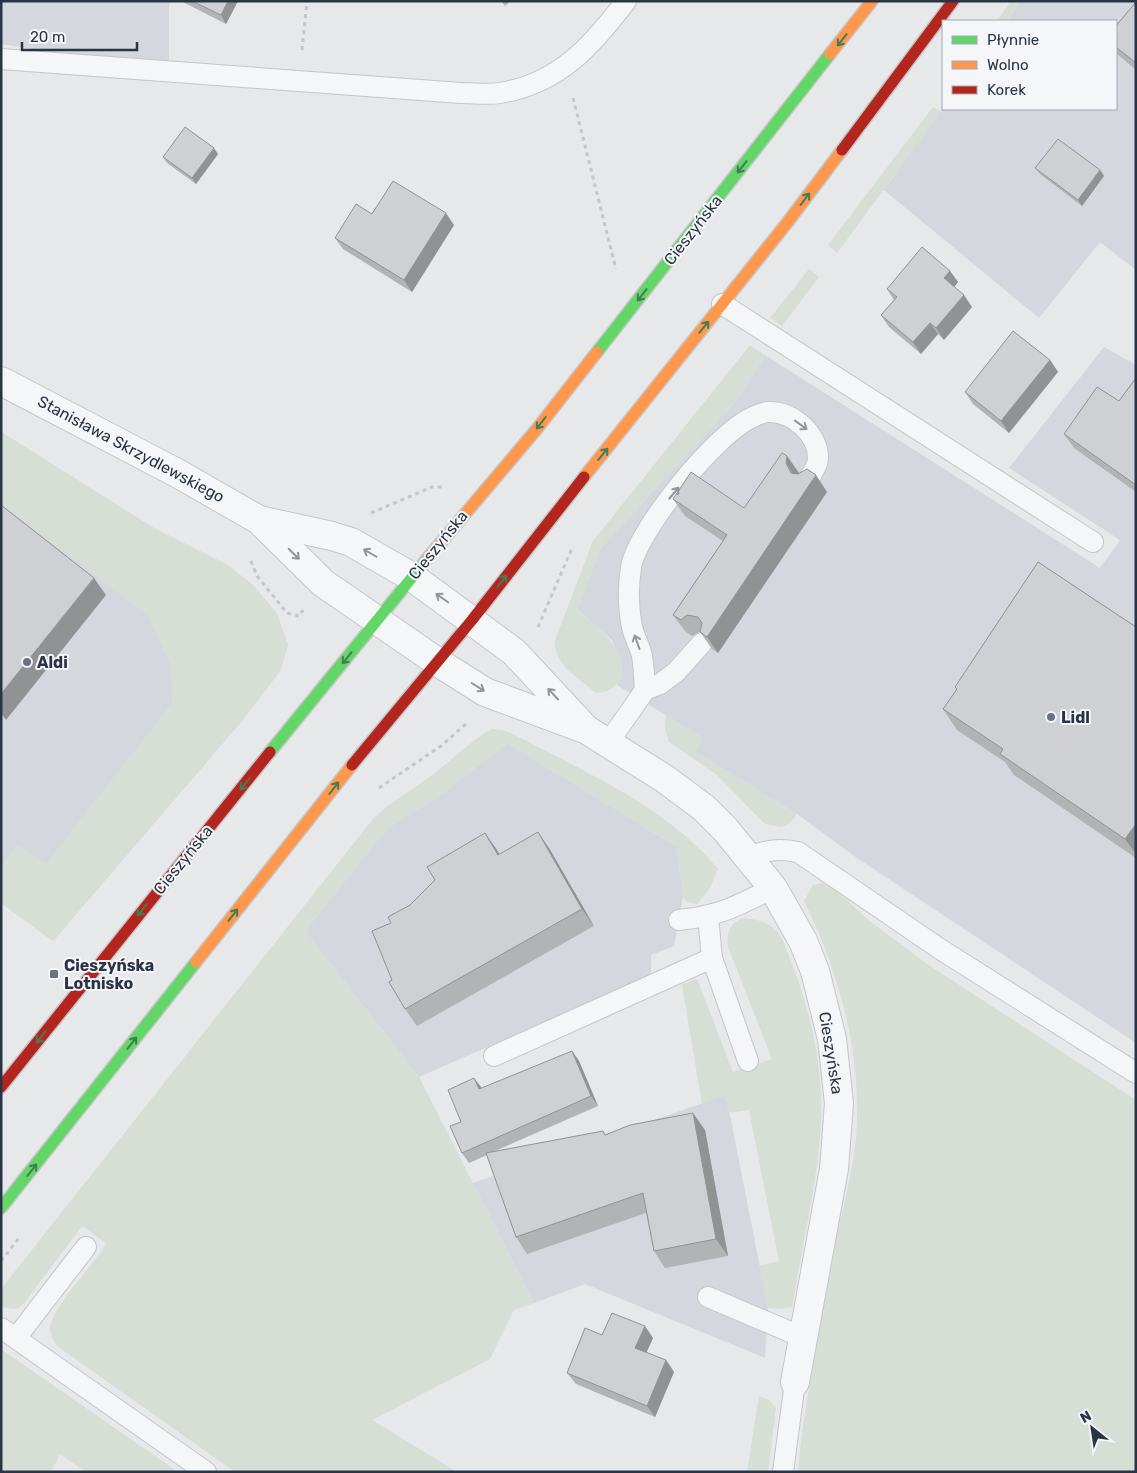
<svg xmlns="http://www.w3.org/2000/svg" width="1137" height="1473" font-family="Rubik,sans-serif">
  <style>
    .built { fill: #d4d7dd }
    .green { fill: #d6ded6 }
    .lines { fill: none; stroke-linecap: round; stroke-linejoin: round }
    .lane-casing { stroke: #c4c6c8; stroke-width: 22 }
    .street-casing { stroke: #c4c6c8; stroke-width: 30 }
    .fast-casing { stroke: #c4c6c8; stroke-width: 14 }
    .slow-casing { stroke: #c4c6c8; stroke-width: 14 }
    .jam-casing { stroke: #c4c6c8; stroke-width: 14 }
    .path { stroke: #c5c6ca; stroke-width: 3; stroke-dasharray: 4 4; stroke-linecap: butt }
    .lane { stroke: #f5f6f7; stroke-width: 20 }
    .street { stroke: #f5f6f7; stroke-width: 28 }
    .fast { stroke: #63d668; stroke-width: 11 }
    .slow { stroke: #ff974d; stroke-width: 11 }
    .jam { stroke: #b3261e; stroke-width: 11 }
    .wall { fill: #b1b3b5 }
    .shaded-wall { fill: #909294 }
    .building { fill: #ced0d3; stroke: #909294 }
    .oneway { stroke: #447d55 }
    .oneway2 { stroke: #90959e }
    .poi-dot { fill: #6c737f; stroke: #f4f6f9; stroke-width: 2 }
    .labels { text-anchor: middle; dominant-baseline: central; stroke-width: 4; stroke-linejoin: round; paint-order: stroke }
    .street-label { font-size: 16px; fill: #2b3445; stroke: #f4f6f9 }
    .poi-label { font-size: 16px; font-weight: bold; fill: #2b3445; stroke: #f4f6f9; text-anchor: start }
  </style>
  <rect width="100%" height="100%" fill="#e6e8ea"/>
  <g class="built">
    <path d="M1,1H169V70L1,44Z"/>
    <path d="M1021,1H1136V270L1100,242L1039,318L884,190L943,108L1116,109V21H1007Z"/>
    <path d="M1104,347L1136,365V1043L857,858L797,814L695,751L703,738L617,685L622,676V661L612,640L577,609L601,548L737,400L765,355L1100,568L1120,540L1009,468Z"/>
    <path d="M1,432L152,527L226,564L254,586L277,614L288,645L280,671L241,722L53,941L1,903Z"/>
    <path d="M507,743L677,847L683,896L674,946L651,955V975L419,1077L305,931L387,829L446,791Z"/>
    <path d="M726,1095L768,1308L765,1358L585,1284L534,1303L473,1183Z"/>
  </g>
  <g class="green">
    <path d="M1011,1H1021L1007,21H997Z"/>
    <path d="M933,107L941,112L837,253L828,245Z"/>
    <path d="M809,269L819,277L782,326L770,318Z"/>
    <path d="M750,345L765,355L737,400L601,548L577,609C594,625 636,654 619,681C613,690 606,692 596,693C579,678 553,665 555,640L593,541Z"/>
    <path d="M1,432L152,527L226,564L254,586L277,614L288,645L280,671L241,722L53,941L1,903V866L18,845L46,863L172,703L170,664L147,615L1,504Z"/>
    <path d="M666,715L703,738L695,751L797,814L790,823L781,827L765,824L717,775L669,742L665,730Z"/>
    <path d="M492,729L503,730L515,735C585,772 667,807 718,869L709,890L697,904L687,902L683,896L677,847L507,743L446,791L387,829L305,931L419,1077L534,1303L514,1310L490,1359L372,1420L457,1472H235L57,1346C54,1340 50,1335 50,1328C52,1306 95,1265 106,1243L82,1226L25,1302L17,1309L1,1307V1289L373,819C392,800 415,789 436,772C454,758 472,740 492,729Z"/>
    <path d="M822,883L834,888L867,919L927,964L1136,1100V1472H798C801,1430 809,1389 816,1348C822,1313 827,1278 835,1243C844,1202 856,1163 857,1120C859,1044 838,969 804,901L813,885Z"/>
    <path d="M742,918C782,921 782,938 795,972C812,1018 823,1070 821,1120C818,1182 802,1245 792,1307L780,1309L768,1308L759,1266L779,1261L749,1110L728,1113L725,1095L702,1104L682,985L697,979L733,1072L772,1059L728,947C726,933 729,925 742,918Z"/>
    <path d="M1,1349L178,1472H86L60,1454L51,1472H1Z"/>
    <path d="M759,1396L769,1400L776,1408L768,1472H747Z"/>
  </g>
  <g class="lines">
    <defs>
      <g id="lane">
        <path d="M1,59L461,93C474,93 487,95 500,93C558,84 592,46 626,1"/>
        <path d="M722,304L1093,542"/>
        <path d="M645,690C644,679 644,667 642,656C640,646 634,637 632,627C628,607 628,587 631,567C638,529 716,434 751,418C755,416 763,412 768,412C793,411 819,435 818,459C818,465 812,473 809,479"/>
        <path d="M608,743L645,690L660,684L676,672L702,643"/>
        <path d="M749,857C767,850 779,848 798,852L940,949L1136,1073"/>
        <path d="M708,917L712,958L748,1061"/>
        <path d="M679,920C720,916 737,906 773,888"/>
        <path d="M494,1056L712,958"/>
        <path d="M708,1297L802,1337"/>
        <path d="M1,1328L206,1472"/>
        <path d="M16,1338L86,1247"/>
        <path d="M783,1472L795,1382"/>
      </g>
      <g id="street">
        <path d="M1,381L177,473L259,520L323,583L436,661L485,692L587,730L665,779L704,808L725,829L773,888L803,941L815,971L832,1039L839,1103L834,1169L795,1382"/>
        <path d="M259,520L332,536L351,542L412,577L514,652L582,725"/>
      </g>
      <g id="fast">
        <path d="M597,352L830,54"/>
        <path d="M270,752L427,559"/>
        <path d="M1,1208L196,962"/>
      </g>
      <g id="slow">
        <path d="M830,54L872,1"/>
        <path d="M584,477L787,223L842,150"/>
        <path d="M427,559L536,430L597,352"/>
        <path d="M196,962L352,765"/>
      </g>
      <g id="jam">
        <path d="M842,150L953,1"/>
        <path d="M352,765L472,620L584,477"/>
        <path d="M1,1087L270,752"/>
      </g>
    </defs>
    <use href="#lane" class="lane-casing"/>
    <use href="#street" class="street-casing"/>
    <use href="#fast" class="fast-casing"/>
    <use href="#slow" class="slow-casing"/>
    <use href="#jam" class="jam-casing"/>
    <g class="path">
      <path d="M302,50L307,1"/>
      <path d="M573,98L616,269"/>
      <path d="M371,513L432,487H444"/>
      <path d="M251,561L257,576L287,613L299,616L303,610"/>
      <path d="M538,627L573,546"/>
      <path d="M379,788L441,746L468,722"/>
      <path d="M1,1261L19,1238"/>
    </g>
    <use href="#lane" class="lane"/>
    <use href="#street" class="street"/>
    <use href="#fast" class="fast"/>
    <use href="#slow" class="slow"/>
    <use href="#jam" class="jam"/>
  </g>
  <g class="wall">
    <path d="M181,1H238L226,24Z"/>
    <path d="M501,1H511L505,6Z"/>
    <path d="M1136,2V70L1116,53V26Z"/>
    <path d="M218,154L196,184L167,163L163,157Z"/>
    <path d="M1035,168L1100,170L1104,176L1082,206L1040,174Z"/>
    <path d="M372,214L454,225L412,292L343,249L335,238Z"/>
    <path d="M950,271L958,282L954,287L972,307L944,340L938,334L921,354L889,327L881,315L894,300L887,289Z"/>
    <path d="M1050,360L1058,372L1009,433L973,404L965,392Z"/>
    <path d="M1136,378V492L1074,448L1064,434L1119,401Z"/>
    <path d="M787,456L799,473V474L827,492L718,653L712,649L700,632H699L692,636L685,631L673,615L723,541L685,516L673,499L744,508Z"/>
    <path d="M1136,627V858L1014,775L1005,762L957,730L943,709L956,690L955,687Z"/>
    <path d="M485,833L499,854L549,848L594,926L417,1026L405,1009L392,980L391,923Z"/>
    <path d="M572,1051L579,1061L598,1106L495,1151L606,1134L705,1130L728,1256L665,1268L654,1251L646,1213L527,1254L516,1237L487,1155L469,1163L462,1153L461,1122Z"/>
    <path d="M602,1335L653,1338L646,1353L666,1360L674,1372L655,1417L576,1384L567,1373Z"/>
  </g>
  <g class="shaded-wall">
    <path d="M228,1H238L226,24L221,15Z"/>
    <path d="M214,148L218,154L196,184L192,178Z"/>
    <path d="M1100,170L1104,176L1082,206L1078,200Z"/>
    <path d="M446,213L454,225L412,292L404,280Z"/>
    <path d="M950,271L958,282L952,290L944,278Z"/>
    <path d="M964,295L972,307L944,340L936,328Z"/>
    <path d="M930,323L938,334L921,354L913,342Z"/>
    <path d="M1050,360L1058,372L1009,433L1001,421Z"/>
    <path d="M787,456L799,473L797,480L786,463Z"/>
    <path d="M816,475L827,492L718,653L707,637Z"/>
    <path d="M94,578L106,595L6,720L1,713V694Z"/>
    <path d="M1136,824V854L1125,839Z"/>
    <path d="M538,832L549,848L594,926L582,909Z"/>
    <path d="M485,833L497,850L509,871L498,855Z"/>
    <path d="M572,1051L579,1061L598,1106L591,1096Z"/>
    <path d="M474,1078L481,1087L486,1099L479,1089Z"/>
    <path d="M693,1113L705,1130L728,1256L716,1239Z"/>
    <path d="M645,1326L653,1338L643,1360L635,1348Z"/>
    <path d="M666,1360L674,1372L655,1417L647,1406Z"/>
  </g>
  <g class="building">
    <path d="M192,1H228L221,15Z"/>
    <path d="M1136,2V63L1116,47V26Z"/>
    <path d="M185,127L214,148L192,178L163,157Z"/>
    <path d="M1058,139L1100,170L1078,200L1035,168Z"/>
    <path d="M393,181L446,213L404,280L335,238L356,204L372,214Z"/>
    <path d="M922,247L950,271L944,278L964,295L936,328L930,323L913,342L881,315L897,297L887,289Z"/>
    <path d="M1013,331L1050,360L1001,421L965,392Z"/>
    <path d="M1136,378V485L1064,434L1097,387L1119,401Z"/>
    <path d="M782,453L787,456L786,463L791,473L798,474L807,469L816,475L707,637L700,632L702,623L698,617L687,615L681,620L673,615L727,535L673,499L691,472L744,508Z"/>
    <path d="M1,505L94,578L1,694Z"/>
    <path d="M1038,562L1136,627V824L1125,839L1000,754L1003,749L943,709L957,689L955,687Z"/>
    <path d="M538,832L582,909L405,1009L389,982L392,980L372,931L391,923L388,917L410,905L435,880L427,867L485,833L498,855Z"/>
    <path d="M572,1051L591,1096L462,1153L450,1126L461,1122L448,1090L474,1078L479,1089Z"/>
    <path d="M693,1113L716,1239L654,1251L643,1193L516,1237L486,1153L603,1131L605,1135L630,1125Z"/>
    <path d="M612,1313L645,1326L635,1348L666,1360L647,1406L567,1373L585,1328L602,1335Z"/>
  </g>
  <defs><path id="oneway-shaft" d="M-6 0H5M1.5-3L5.5 0L1.5 3" fill="none" stroke-width="1.6" stroke-linecap="round" stroke-linejoin="round" transform="scale(1.25)"/></defs>
  <g class="oneway">
    <use href="#oneway-shaft" transform="translate(842 40) rotate(128)"/>
    <use href="#oneway-shaft" transform="translate(742 167) rotate(128)"/>
    <use href="#oneway-shaft" transform="translate(805 199) rotate(-53)"/>
    <use href="#oneway-shaft" transform="translate(642 295) rotate(128)"/>
    <use href="#oneway-shaft" transform="translate(704 327) rotate(-51)"/>
    <use href="#oneway-shaft" transform="translate(541 423) rotate(128)"/>
    <use href="#oneway-shaft" transform="translate(603 454) rotate(-51)"/>
    <use href="#oneway-shaft" transform="translate(502 581) rotate(-53)"/>
    <use href="#oneway-shaft" transform="translate(347 658) rotate(129)"/>
    <use href="#oneway-shaft" transform="translate(245 784) rotate(129)"/>
    <use href="#oneway-shaft" transform="translate(334 788) rotate(-52)"/>
    <use href="#oneway-shaft" transform="translate(142 910) rotate(129)"/>
    <use href="#oneway-shaft" transform="translate(233 915) rotate(-52)"/>
    <use href="#oneway-shaft" transform="translate(41 1037) rotate(128)"/>
    <use href="#oneway-shaft" transform="translate(132 1043) rotate(-52)"/>
    <use href="#oneway-shaft" transform="translate(32 1170) rotate(-52)"/>
  </g>
  <g class="oneway2">
    <use href="#oneway-shaft" transform="translate(801 425) rotate(36)"/>
    <use href="#oneway-shaft" transform="translate(674 493) rotate(-50)"/>
    <use href="#oneway-shaft" transform="translate(370 553) rotate(-150)"/>
    <use href="#oneway-shaft" transform="translate(294 554) rotate(45)"/>
    <use href="#oneway-shaft" transform="translate(442 598) rotate(-145)"/>
    <use href="#oneway-shaft" transform="translate(637 642) rotate(-110)"/>
    <use href="#oneway-shaft" transform="translate(478 687) rotate(32)"/>
    <use href="#oneway-shaft" transform="translate(553 694) rotate(-133)"/>
  </g>
  <g class="poi-dot">
    <circle cx="27" cy="662" r="5"/>
    <circle cx="1051" cy="717" r="5"/>
    <rect x="49" y="969" width="10" height="10" rx="2.5"/>
  </g>
  <g class="labels">
    <g class="street-label">
      <text transform="translate(693 230) rotate(-52)">Cieszyńska</text>
      <text transform="translate(131 449) rotate(28)">Stanisława Skrzydlewskiego</text>
      <text transform="translate(438 545) rotate(-51)">Cieszyńska</text>
      <text transform="translate(183 860) rotate(-51)">Cieszyńska</text>
      <text transform="translate(831 1053) rotate(81)">Cieszyńska</text>
    </g>
    <g class="poi-label">
      <text x="37" y="662">Aldi</text>
      <text x="1061" y="717">Lidl</text>
      <text x="64" y="965">Cieszyńska<tspan x="64" dy="18">Lotnisko</tspan></text>
    </g>
  </g>
  <rect width="1137" height="1473" fill="none" stroke="#2b3445" stroke-width="5"/>
  <rect x="942" y="20" width="175" height="90" fill="#f4f6f9" stroke="#a4a8b1"/>
  <rect x="952" y="36" width="25" height="8" fill="#63d668" stroke="#a4a8b1"/>
  <text x="987" y="45" font-size="15" fill="#2b3445">Płynnie</text>
  <rect x="952" y="61" width="25" height="8" fill="#ff974d" stroke="#a4a8b1"/>
  <text x="987" y="70" font-size="15" fill="#2b3445">Wolno</text>
  <rect x="952" y="86" width="25" height="8" fill="#b3261e" stroke="#a4a8b1"/>
  <text x="987" y="95" font-size="15" fill="#2b3445">Korek</text>
  <g transform="translate(1092 1428) rotate(330)" stroke="#f4f6f9" stroke-width="4" paint-order="stroke">
  <path d="M0-4L9 19L0 12L-9 19Z" fill="#2b3445"/>
  <text y="-8" font-size="14" font-weight="bold" text-anchor="middle" fill="#2b3445">N</text>
  </g>
  <path d="M22 42v8h115v-8" fill="none" stroke="#2b3445" stroke-width="2.5"/>
  <text x="30" y="42" font-size="15" fill="#2b3445" stroke="#f4f6f9" stroke-width="4" paint-order="stroke">20 m</text>
</svg>
